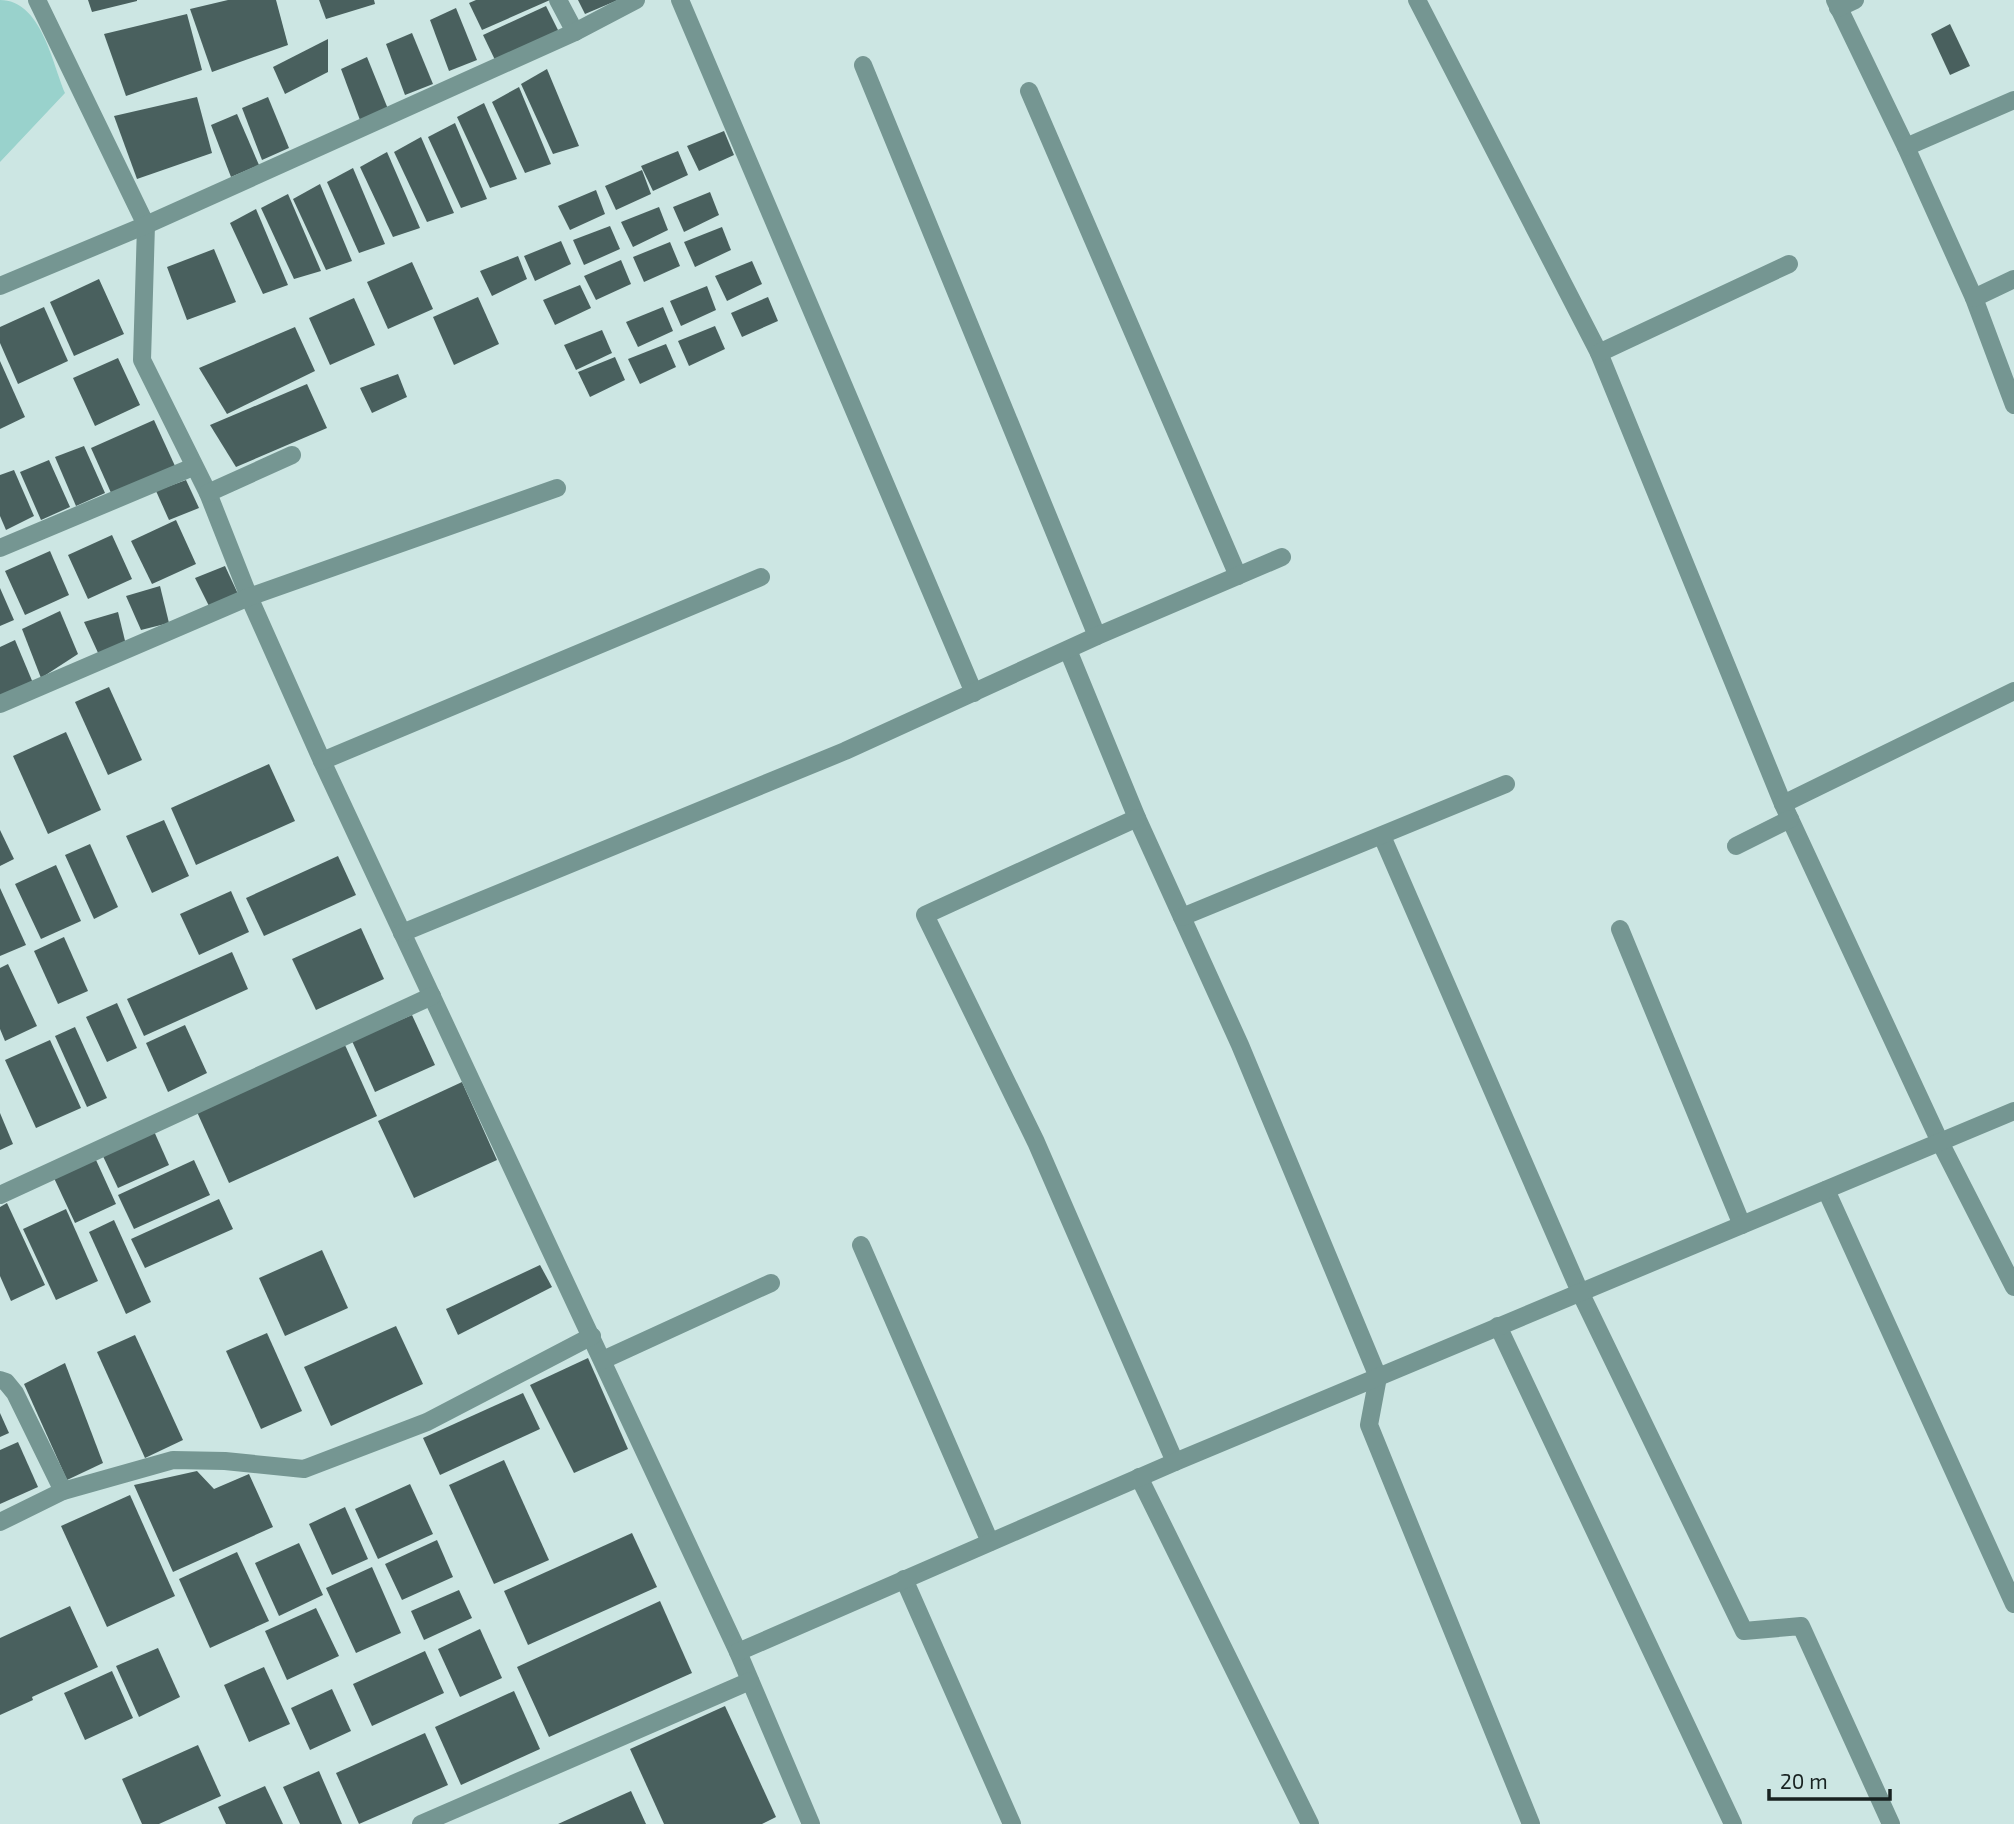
<svg xmlns="http://www.w3.org/2000/svg" width="2014" height="1824" font-family="'Exo 2',sans-serif">
  <style>
    .green { fill: #99d2cc }
    .building { fill: #49605e }
    .lines { fill: none; stroke-linecap: round; stroke-linejoin: round }
    .minor { stroke: #759692; stroke-width: 18 }
  </style>
  <rect width="100%" height="100%" fill="#cce6e3"/>
  <path class="green" d="M0,0C41,0 52,62 65,93L0,162Z"/>
  <g class="building">
    <path d="M88,0H137V1L92,12Z"/>
    <path d="M228,0H276L288,45L212,72L190,9Z"/>
    <path d="M319,0H374L375,4L326,19Z"/>
    <path d="M476,0H550L482,30L469,3Z"/>
    <path d="M578,0H618L585,14Z"/>
    <path d="M546,6L560,34L496,62L483,35Z"/>
    <path d="M456,8L477,60L449,71L430,20Z"/>
    <path d="M187,14L202,70L126,96L104,34Z"/>
    <path d="M1950,24L1970,66L1950,75L1931,34Z"/>
    <path d="M412,33L433,84L405,95L386,44Z"/>
    <path d="M328,39V72L285,94L273,67Z"/>
    <path d="M367,57L388,109L360,120L341,69Z"/>
    <path d="M547,69L579,146L553,154L521,84Z"/>
    <path d="M519,87L551,164L525,173L492,102Z"/>
    <path d="M197,97L212,153L137,179L114,116Z"/>
    <path d="M268,97L289,148L262,160L242,108Z"/>
    <path d="M484,103L517,179L490,188L457,117Z"/>
    <path d="M237,114L259,165L231,177L211,125Z"/>
    <path d="M455,123L487,199L461,208L428,137Z"/>
    <path d="M724,131L734,155L699,171L687,146Z"/>
    <path d="M421,137L454,213L427,222L394,152Z"/>
    <path d="M678,151L688,175L653,191L641,166Z"/>
    <path d="M387,152L420,228L393,237L360,167Z"/>
    <path d="M353,168L385,244L359,253L327,182Z"/>
    <path d="M642,170L651,194L616,210L605,186Z"/>
    <path d="M320,184L352,261L326,270L293,199Z"/>
    <path d="M596,190L605,214L570,230L558,206Z"/>
    <path d="M710,192L719,215L684,232L673,207Z"/>
    <path d="M288,194L321,271L294,279L261,208Z"/>
    <path d="M659,207L668,230L633,247L621,222Z"/>
    <path d="M256,209L288,285L263,294L230,223Z"/>
    <path d="M610,226L620,249L584,265L573,240Z"/>
    <path d="M722,227L731,250L695,267L684,242Z"/>
    <path d="M561,241L571,264L535,281L524,256Z"/>
    <path d="M670,242L680,266L644,282L633,257Z"/>
    <path d="M214,249L236,302L187,320L167,267Z"/>
    <path d="M518,256L527,279L492,296L480,271Z"/>
    <path d="M621,260L631,284L596,300L584,276Z"/>
    <path d="M752,261L762,284L727,301L715,276Z"/>
    <path d="M412,262L433,309L388,329L367,282Z"/>
    <path d="M99,279L124,334L74,356L50,302Z"/>
    <path d="M580,285L591,308L555,325L543,300Z"/>
    <path d="M707,286L716,310L681,326L670,301Z"/>
    <path d="M478,297L499,344L454,365L433,317Z"/>
    <path d="M768,297L778,321L742,337L731,313Z"/>
    <path d="M354,298L375,345L330,365L309,318Z"/>
    <path d="M44,307L68,361L18,384L0,343V327Z"/>
    <path d="M663,307L673,331L638,347L626,322Z"/>
    <path d="M715,326L725,349L689,366L678,341Z"/>
    <path d="M295,327L315,371L227,414L199,368Z"/>
    <path d="M602,330L612,353L576,370L564,345Z"/>
    <path d="M666,344L676,367L640,384L628,359Z"/>
    <path d="M615,357L625,380L590,397L578,372Z"/>
    <path d="M118,358L140,405L95,426L73,378Z"/>
    <path d="M0,361L25,417L0,429Z"/>
    <path d="M398,374L407,397L372,413L360,388Z"/>
    <path d="M307,384L327,428L236,467L210,425Z"/>
    <path d="M154,420L175,466L112,495L91,448Z"/>
    <path d="M84,446L105,493L76,506L55,457Z"/>
    <path d="M49,460L70,507L41,520L20,472Z"/>
    <path d="M14,470L34,516L6,530L0,516V475Z"/>
    <path d="M186,480L199,508L169,520L156,491Z"/>
    <path d="M176,520L196,564L152,584L131,541Z"/>
    <path d="M112,535L132,579L88,599L68,555Z"/>
    <path d="M50,551L69,595L25,615L5,571Z"/>
    <path d="M225,566L238,594L209,606L195,578Z"/>
    <path d="M160,586L169,623L141,630L126,596Z"/>
    <path d="M0,588L14,620L0,626Z"/>
    <path d="M60,611L78,654L41,678L22,629Z"/>
    <path d="M118,612L127,649L99,655L84,622Z"/>
    <path d="M15,640L33,683L0,704V647Z"/>
    <path d="M109,687L142,760L108,775L75,702Z"/>
    <path d="M66,732L101,810L48,834L13,756Z"/>
    <path d="M269,764L295,821L196,865L171,808Z"/>
    <path d="M164,820L189,876L152,893L126,836Z"/>
    <path d="M0,830L14,859L0,866Z"/>
    <path d="M90,844L118,907L94,919L65,855Z"/>
    <path d="M338,856L356,895L264,936L246,898Z"/>
    <path d="M56,865L81,921L41,939L15,884Z"/>
    <path d="M0,888L26,945L0,956Z"/>
    <path d="M231,891L249,932L199,955L180,914Z"/>
    <path d="M361,928L384,979L316,1010L292,959Z"/>
    <path d="M64,937L88,991L58,1004L34,951Z"/>
    <path d="M232,952L248,989L144,1036L127,999Z"/>
    <path d="M8,964L37,1026L5,1041L0,1029V968Z"/>
    <path d="M117,1003L137,1048L107,1062L86,1017Z"/>
    <path d="M412,1015L435,1065L375,1092L352,1041Z"/>
    <path d="M185,1025L207,1073L168,1092L146,1043Z"/>
    <path d="M75,1027L107,1098L87,1107L55,1036Z"/>
    <path d="M50,1040L81,1108L36,1128L5,1060Z"/>
    <path d="M345,1045L377,1116L229,1183L197,1112Z"/>
    <path d="M462,1082L497,1160L414,1198L378,1121Z"/>
    <path d="M0,1113L13,1144L0,1150Z"/>
    <path d="M153,1129L169,1165L118,1188L101,1152Z"/>
    <path d="M96,1160L116,1204L75,1223L54,1178Z"/>
    <path d="M194,1160L210,1195L134,1229L118,1195Z"/>
    <path d="M219,1199L233,1229L145,1268L131,1239Z"/>
    <path d="M7,1203L45,1285L11,1301L0,1276V1207Z"/>
    <path d="M66,1209L98,1281L56,1300L23,1229Z"/>
    <path d="M114,1220L151,1302L126,1314L89,1232Z"/>
    <path d="M322,1250L348,1308L285,1336L259,1278Z"/>
    <path d="M540,1265L552,1287L458,1335L446,1309Z"/>
    <path d="M396,1326L423,1384L331,1426L304,1367Z"/>
    <path d="M267,1333L302,1411L261,1429L226,1351Z"/>
    <path d="M135,1335L183,1440L145,1458L97,1352Z"/>
    <path d="M588,1358L628,1449L574,1473L530,1385Z"/>
    <path d="M65,1363L103,1463L67,1480L24,1384Z"/>
    <path d="M523,1393L540,1429L440,1475L423,1438Z"/>
    <path d="M0,1413L9,1433L0,1437Z"/>
    <path d="M18,1442L38,1487L0,1504V1450Z"/>
    <path d="M504,1460L549,1560L494,1584L449,1485Z"/>
    <path d="M197,1471L214,1489L249,1474L273,1527L173,1572L134,1485Z"/>
    <path d="M410,1484L433,1534L378,1559L355,1509Z"/>
    <path d="M130,1495L175,1596L107,1627L61,1526Z"/>
    <path d="M345,1507L368,1559L332,1575L309,1524Z"/>
    <path d="M632,1533L657,1587L528,1645L504,1591Z"/>
    <path d="M437,1540L453,1577L402,1600L385,1564Z"/>
    <path d="M299,1543L323,1595L279,1616L255,1563Z"/>
    <path d="M237,1552L269,1621L210,1648L179,1579Z"/>
    <path d="M372,1567L401,1633L356,1653L326,1588Z"/>
    <path d="M459,1590L472,1618L424,1640L411,1611Z"/>
    <path d="M660,1601L692,1673L549,1737L517,1667Z"/>
    <path d="M70,1606L98,1667L32,1697L33,1700L0,1715V1638Z"/>
    <path d="M316,1608L339,1656L287,1680L265,1631Z"/>
    <path d="M480,1629L502,1678L460,1697L438,1649Z"/>
    <path d="M158,1648L180,1697L139,1717L116,1666Z"/>
    <path d="M425,1651L444,1693L372,1726L353,1684Z"/>
    <path d="M264,1667L290,1724L249,1742L224,1685Z"/>
    <path d="M112,1671L133,1718L85,1740L64,1693Z"/>
    <path d="M332,1689L351,1731L310,1750L291,1708Z"/>
    <path d="M514,1691L540,1749L461,1785L435,1727Z"/>
    <path d="M725,1706L776,1817L762,1824H664L630,1749Z"/>
    <path d="M425,1733L448,1785L359,1824L336,1773Z"/>
    <path d="M198,1745L221,1796L159,1824H142L122,1779Z"/>
    <path d="M319,1771L342,1824H300L283,1787Z"/>
    <path d="M265,1786L283,1824H226L218,1807Z"/>
    <path d="M631,1791L646,1824H558Z"/>
  </g>
  <g class="lines">
    <g class="minor">
      <path d="M37,0L146,225L142,360L208,493L249,597L322,761L738,1652L811,1824"/>
      <path d="M558,0L575,32"/>
      <path d="M680,0L974,693"/>
      <path d="M1417,0L1599,353L1783,804L1940,1142L2014,1287"/>
      <path d="M1835,0L1906,147L1974,298L2014,405"/>
      <path d="M1838,8L1855,0"/>
      <path d="M863,65L1097,636"/>
      <path d="M1029,91L1238,576"/>
      <path d="M1906,147L2014,100"/>
      <path d="M0,286L146,225L575,32L636,0"/>
      <path d="M1974,298L2014,279"/>
      <path d="M1599,353L1789,264"/>
      <path d="M208,493L292,455"/>
      <path d="M0,548L193,467"/>
      <path d="M1068,650L1137,818L1240,1045L1378,1377L1369,1425L1531,1824"/>
      <path d="M0,704L249,597L557,488"/>
      <path d="M322,761L761,577"/>
      <path d="M1783,804L2014,691"/>
      <path d="M1137,818L925,915L1036,1142L1175,1462"/>
      <path d="M1382,836L1580,1292L1744,1631L1801,1626L1891,1824"/>
      <path d="M1736,846L1790,819"/>
      <path d="M1182,917L1506,784"/>
      <path d="M1620,929L1742,1225"/>
      <path d="M402,933L845,751L1097,636L1282,557"/>
      <path d="M1826,1190L2014,1604"/>
      <path d="M0,1195L432,996"/>
      <path d="M861,1245L990,1542"/>
      <path d="M1498,1326L1733,1824"/>
      <path d="M603,1360L771,1283"/>
      <path d="M0,1380L6,1382L15,1393L63,1491"/>
      <path d="M1139,1477L1310,1824"/>
      <path d="M0,1522L63,1491L173,1460L225,1461L304,1469L427,1422L592,1336"/>
      <path d="M904,1579L1012,1824"/>
      <path d="M738,1652L1175,1462L2014,1111"/>
      <path d="M421,1824L750,1681"/>
    </g>
  </g>
  <path d="M1769 1789v10h121v-10" fill="none" stroke="#182221" stroke-width="3.5"/>
  <text x="1780" y="1789" font-size="21" fill="#182221" stroke="#cce6e3" stroke-width="5" paint-order="stroke">20 m</text>
</svg>
